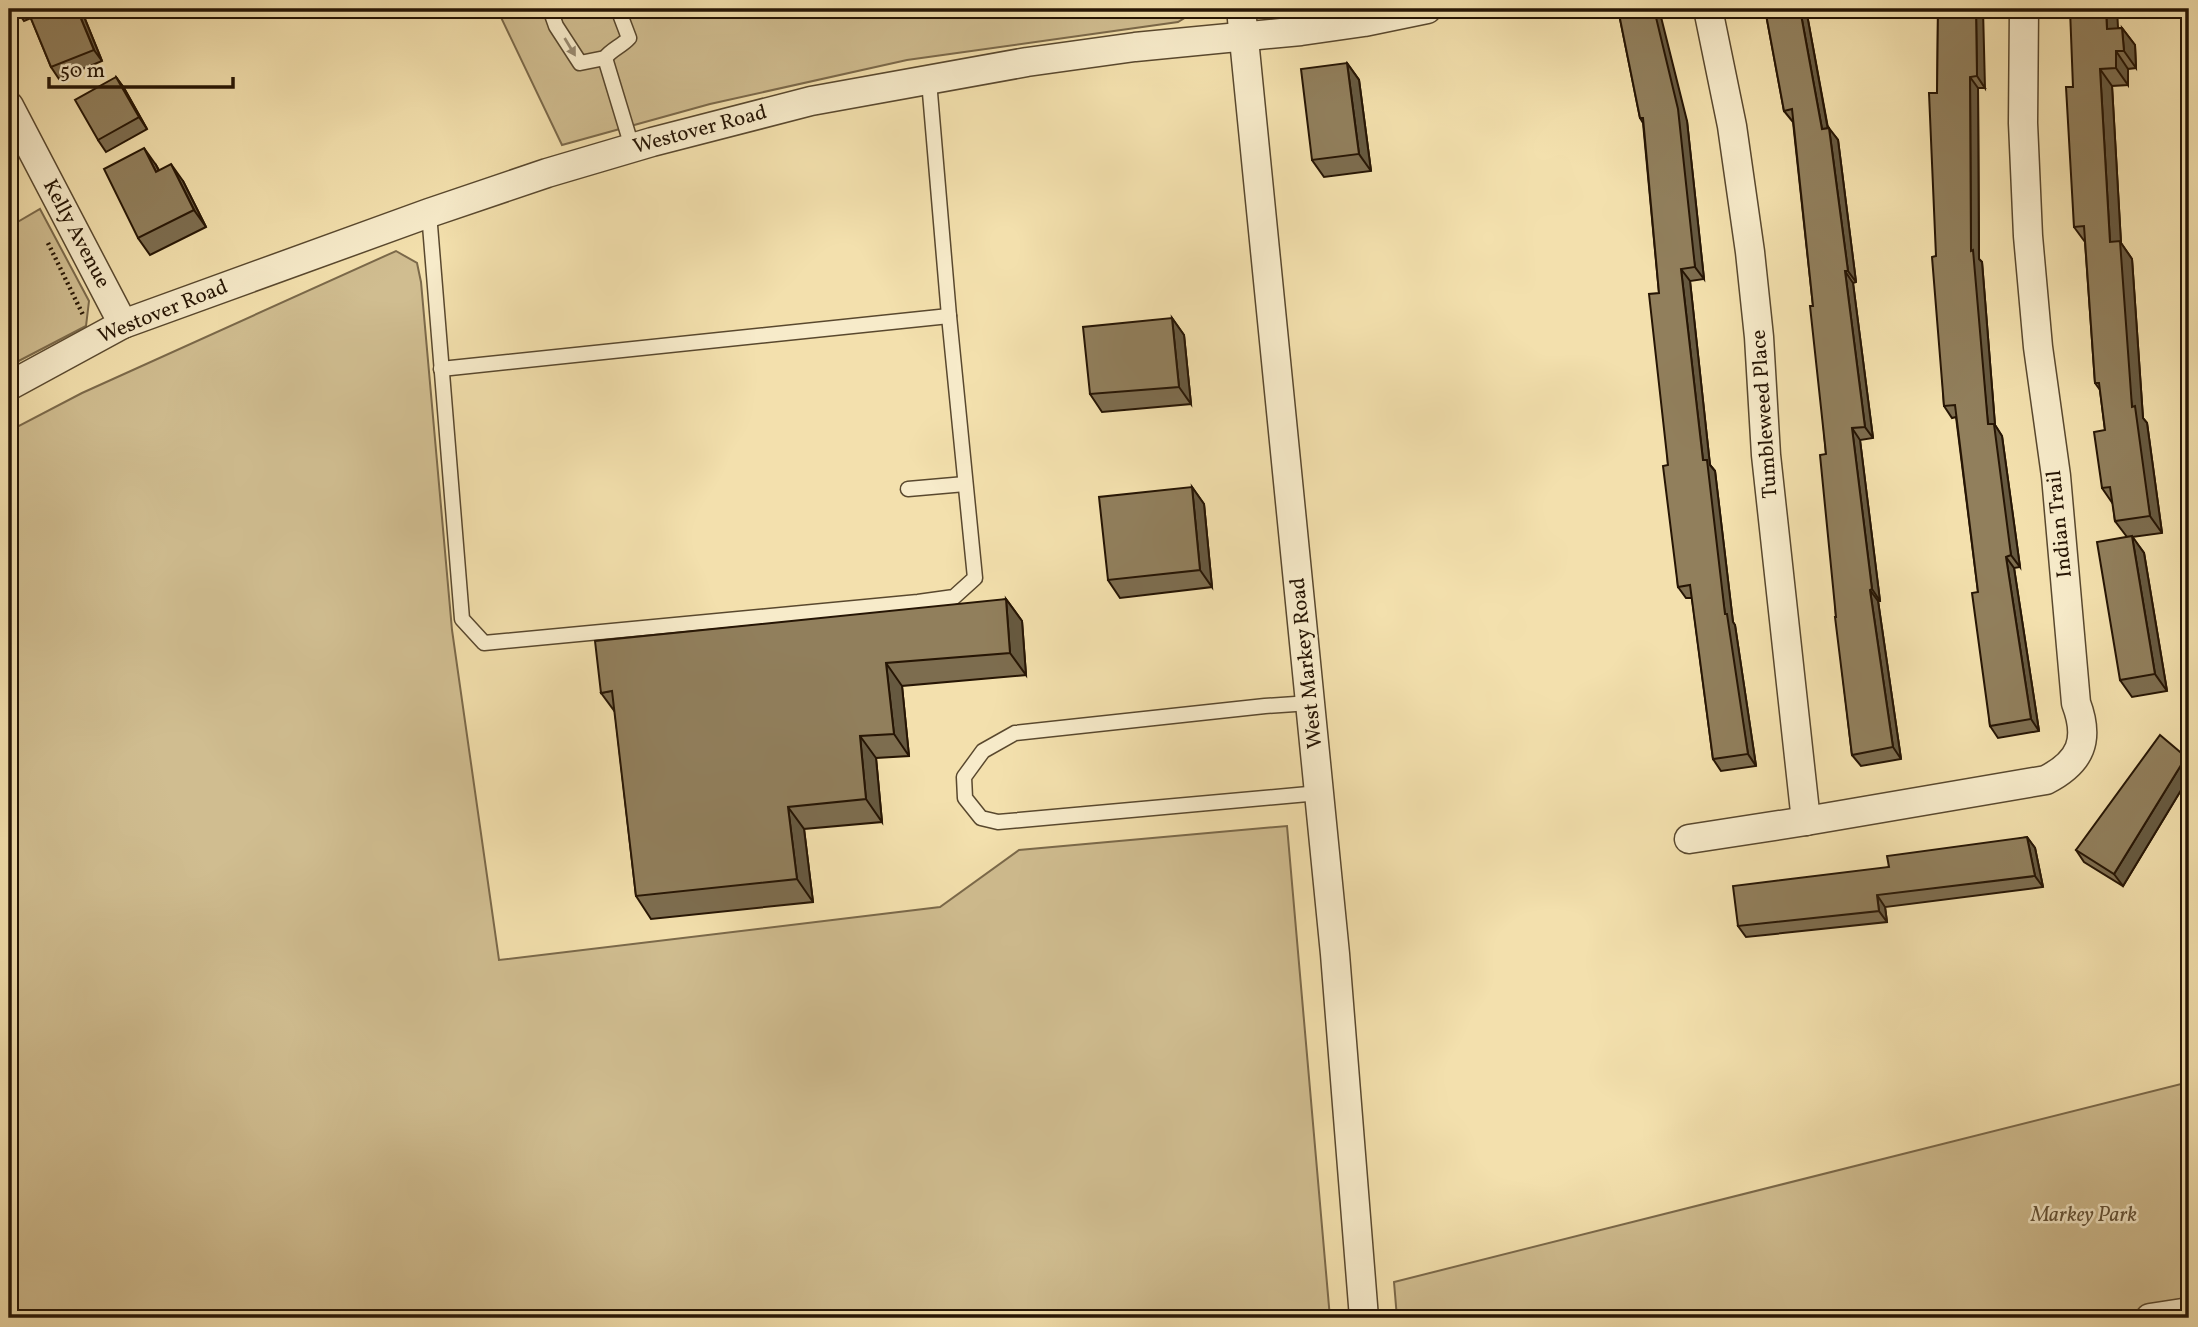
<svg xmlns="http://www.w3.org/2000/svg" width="2198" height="1327" font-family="Vollkorn,serif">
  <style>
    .green { fill: #d0bd90; stroke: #7b694a; stroke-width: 2 }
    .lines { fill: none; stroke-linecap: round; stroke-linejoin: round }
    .lane-casing { stroke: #59482e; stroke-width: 17 }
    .street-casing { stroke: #59482e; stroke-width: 31 }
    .path { stroke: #261504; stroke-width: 4.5; stroke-dasharray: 2 3.5; stroke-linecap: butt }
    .lane { stroke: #f7ebca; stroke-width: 14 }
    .street { stroke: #f7ebca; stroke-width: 28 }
    .wall { fill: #7d6d4f; stroke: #261504; stroke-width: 2 }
    .shaded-wall { fill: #665940; stroke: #261504; stroke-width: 2 }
    .building { fill: #917f5c; stroke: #261504; stroke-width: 2 }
    .oneway { fill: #998b71 }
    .labels { text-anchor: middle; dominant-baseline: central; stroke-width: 5; stroke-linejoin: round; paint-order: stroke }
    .street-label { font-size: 21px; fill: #261504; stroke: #f7ebca }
    .park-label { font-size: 21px; font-style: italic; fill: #625035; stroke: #f7ebca }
  </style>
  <rect width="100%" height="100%" fill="#f3e0ad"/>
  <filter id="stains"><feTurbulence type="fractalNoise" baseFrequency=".00286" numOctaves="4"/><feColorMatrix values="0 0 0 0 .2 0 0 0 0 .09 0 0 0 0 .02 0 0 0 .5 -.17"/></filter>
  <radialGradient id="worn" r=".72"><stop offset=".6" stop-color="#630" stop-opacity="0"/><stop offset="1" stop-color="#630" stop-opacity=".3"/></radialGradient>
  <g class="green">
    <path d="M497,9H1199L1178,22L907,60L710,104L562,145Z"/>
    <path d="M40,209L89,301L86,326L9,366V227Z"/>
    <path d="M396,251L417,263L421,282L452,630L499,960L940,907L1019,850L1287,826L1330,1318H9V431L82,393Z"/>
    <path d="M2189,1082V1318H1397L1394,1282Z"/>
  </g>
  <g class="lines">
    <defs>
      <g id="lane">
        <path d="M550,9L556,26L580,63L605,58C612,49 622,46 629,38L618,9"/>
        <path d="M605,58L632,147"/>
        <path d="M429,213L462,619L484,643L918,602L954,597L975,578L949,316L929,81"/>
        <path d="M441,369L949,316"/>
        <path d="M908,489L965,484"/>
        <path d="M1310,703L1265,706L1015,733L983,751L964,777L965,798L981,818L998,822L1319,793"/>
      </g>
      <g id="street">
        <path d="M1241,9L1335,954L1364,1318"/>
        <path d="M1708,9L1732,126L1750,252L1759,337L1766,455L1806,821"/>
        <path d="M9,106L123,324"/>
        <path d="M9,386L123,324L429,213L547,173L652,142L811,101L1027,62L1135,47L1301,31L1364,22L1427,9"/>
        <path d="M1689,839L1806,821L2046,780C2081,762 2090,740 2076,703L2056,476L2038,347L2028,236L2023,123L2024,9"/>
        <path d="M2150,1318L2189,1312"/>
      </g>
    </defs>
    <use href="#lane" class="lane-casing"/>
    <use href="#street" class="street-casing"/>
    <path class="path" d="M48,243L84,317"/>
    <use href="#lane" class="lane"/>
    <use href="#street" class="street"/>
  </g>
  <g class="wall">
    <path d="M16,9H77L85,19L102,61L59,79L51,67L31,18L24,21Z"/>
    <path d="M1618,9L1687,121L1704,279L1690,281L1710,465L1715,471L1733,622L1735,625L1756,766L1721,771L1713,759L1692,598H1686L1678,587L1668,465L1659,293L1643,123L1640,118Z"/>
    <path d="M1765,9H1806L1828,128L1838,140L1856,282L1853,283L1873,438L1860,440L1880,601H1878L1901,759L1861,766L1852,755L1836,617L1826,454L1813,306L1793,122L1784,111Z"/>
    <path d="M1938,9L1985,88H1978L1979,259L1982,262L1995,425L2002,436L2020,567L2014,568L2039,731L1998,738L1990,726L1978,592L1956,417L1952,418L1944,406L1936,256Z"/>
    <path d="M2118,28H2122L2135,45L2136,68L2128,69V85L2112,86L2121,243L2132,259L2143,418L2147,423L2162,533L2132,537L2144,553L2167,691L2132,697L2120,680L2127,537L2115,521L2113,504L2102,488L2105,430L2100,390L2095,383L2085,242L2074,227L2073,87Z"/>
    <path d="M1347,63L1359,80L1371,171L1324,177L1312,160Z"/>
    <path d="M116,77L124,88L147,129L106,152L98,140Z"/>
    <path d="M156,165L159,170L183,181L206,227L150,255L138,238Z"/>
    <path d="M1172,318L1184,335L1191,404L1102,412L1090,394Z"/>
    <path d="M1192,487L1204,504L1212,587L1120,598L1108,580Z"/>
    <path d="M1006,599L1022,621L1026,675L902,686L909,756L876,758L882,822L804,829L813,902L651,919L636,896L615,712L601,693Z"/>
    <path d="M2186,757L2189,761V777L2123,886L2084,862L2076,850Z"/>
    <path d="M2027,837L2035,848L2043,887L1885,907L1887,922L1746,937L1738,926L1889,867Z"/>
  </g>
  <g class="shaded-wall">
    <path d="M77,9L85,19L102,61L94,50Z"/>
    <path d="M1654,9H1659L1687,121L1704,279L1695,267Z"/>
    <path d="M1800,9H1806L1830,141L1822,129Z"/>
    <path d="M1976,9H1983L1985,88L1977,76Z"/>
    <path d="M2106,9H2117L2119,46L2107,29Z"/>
    <path d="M2122,28L2135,45L2136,68L2124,51Z"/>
    <path d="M2116,51L2128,69V85L2116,68Z"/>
    <path d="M1347,63L1359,80L1371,171L1359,154Z"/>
    <path d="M2100,69L2112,86L2121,243L2132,259L2143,418L2147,423L2162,533L2150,516L2132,407L2110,242Z"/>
    <path d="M116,77L124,88L147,129L139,117Z"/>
    <path d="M1970,77L1978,88L1979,259L1982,262L1995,425L2002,436L2020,567L2011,555L1988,424L1971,251Z"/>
    <path d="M1829,128L1838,140L1856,282L1848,271Z"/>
    <path d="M144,148L156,165L168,189L156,172Z"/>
    <path d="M171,164L183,181L206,227L194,210Z"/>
    <path d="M1681,269L1690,281L1710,465L1715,471L1733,622L1735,625L1756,766L1748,754L1725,614L1703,460Z"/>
    <path d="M1845,271L1853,283L1873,438L1865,427Z"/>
    <path d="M1172,318L1184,335L1191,404L1179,387Z"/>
    <path d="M1852,428L1860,440L1880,601L1872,589Z"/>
    <path d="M1192,487L1204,504L1212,587L1200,570Z"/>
    <path d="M2132,536L2144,553L2167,691L2155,674Z"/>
    <path d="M2006,557L2014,568L2039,731L2031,719Z"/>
    <path d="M1870,590L1878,601L1901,759L1893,747Z"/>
    <path d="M1006,599L1022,621L1026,675L1010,653Z"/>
    <path d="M886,663L902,686L909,756L894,734Z"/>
    <path d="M860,736L876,758L882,822L866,799Z"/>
    <path d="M2186,757L2189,761V777L2123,886L2114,874Z"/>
    <path d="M788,807L804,829L813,902L797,879Z"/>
    <path d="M2027,837L2035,848L2043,887L2035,876Z"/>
    <path d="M1877,895L1885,907L1887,922L1879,911Z"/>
  </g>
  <g class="building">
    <path d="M27,9H77L94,50L51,67Z"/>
    <path d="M1618,9H1654L1678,109L1695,267L1681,269L1703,460H1707L1725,614H1727L1748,754L1713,759L1690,585L1678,587L1663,466L1668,465L1649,294L1659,293L1643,118H1640Z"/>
    <path d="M1765,9H1800L1822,129L1829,128L1848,271H1845L1865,427L1852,428L1872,589L1870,590L1893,747L1852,755L1835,617H1836L1820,455L1826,454L1810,306H1813L1792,109L1784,111Z"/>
    <path d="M1938,9H1976L1977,76L1970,77L1971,251L1973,250L1988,424H1994L2011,555L2006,557L2031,719L1990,726L1972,593L1978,592L1955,405L1944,406L1932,257L1936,256L1929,93H1937Z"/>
    <path d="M2070,9H2106L2107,29L2122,28L2124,51H2116V68L2100,69L2110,242L2120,241L2132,407L2135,406L2150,516L2115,521L2110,487L2102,488L2094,432L2105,430L2099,383H2095L2084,226L2074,227L2066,87H2073Z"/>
    <path d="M1347,63L1359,154L1312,160L1301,69Z"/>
    <path d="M116,77L139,117L98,140L75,100Z"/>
    <path d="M144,148L156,172L171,164L194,210L138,238L104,169Z"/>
    <path d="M1172,318L1179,387L1090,394L1083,327Z"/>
    <path d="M1192,487L1200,570L1108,580L1099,497Z"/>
    <path d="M2132,536L2155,674L2120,680L2097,542Z"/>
    <path d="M1006,599L1010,653L886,663L894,734L860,736L866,799L788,807L797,879L636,896L612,691L601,693L595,641Z"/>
    <path d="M2160,735L2186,757L2114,874L2076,850Z"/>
    <path d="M2027,837L2035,876L1877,895L1879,911L1738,926L1733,886L1889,867L1887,856Z"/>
  </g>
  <defs><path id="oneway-solid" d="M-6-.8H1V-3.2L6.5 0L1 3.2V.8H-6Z" transform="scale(1.75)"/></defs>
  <use class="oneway" href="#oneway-solid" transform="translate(570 47) rotate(59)"/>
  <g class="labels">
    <g class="street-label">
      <text transform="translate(700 130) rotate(-15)">Westover Road</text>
      <text transform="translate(76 234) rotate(62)">Kelly Avenue</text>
      <text transform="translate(163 312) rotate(-22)">Westover Road</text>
      <text transform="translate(1765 414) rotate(-94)">Tumbleweed Place</text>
      <text transform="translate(2060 524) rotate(-96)">Indian Trail</text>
      <text transform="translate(1307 663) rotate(-96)">West Markey Road</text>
    </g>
    <g class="park-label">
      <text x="2084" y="1215">Markey Park</text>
    </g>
  </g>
  <rect width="2198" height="1327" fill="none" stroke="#f3e0ad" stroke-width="35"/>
  <rect x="10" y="10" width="2177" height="1306" fill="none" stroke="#261504" stroke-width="3.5"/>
  <rect x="18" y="18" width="2163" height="1292" fill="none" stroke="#261504" stroke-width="2"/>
  <path d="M49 77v10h184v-10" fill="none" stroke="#261504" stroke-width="3.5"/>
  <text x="60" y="77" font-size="21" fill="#261504" stroke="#f7ebca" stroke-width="5" paint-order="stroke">50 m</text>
  <rect width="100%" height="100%" filter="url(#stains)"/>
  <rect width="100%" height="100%" fill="url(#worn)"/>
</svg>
